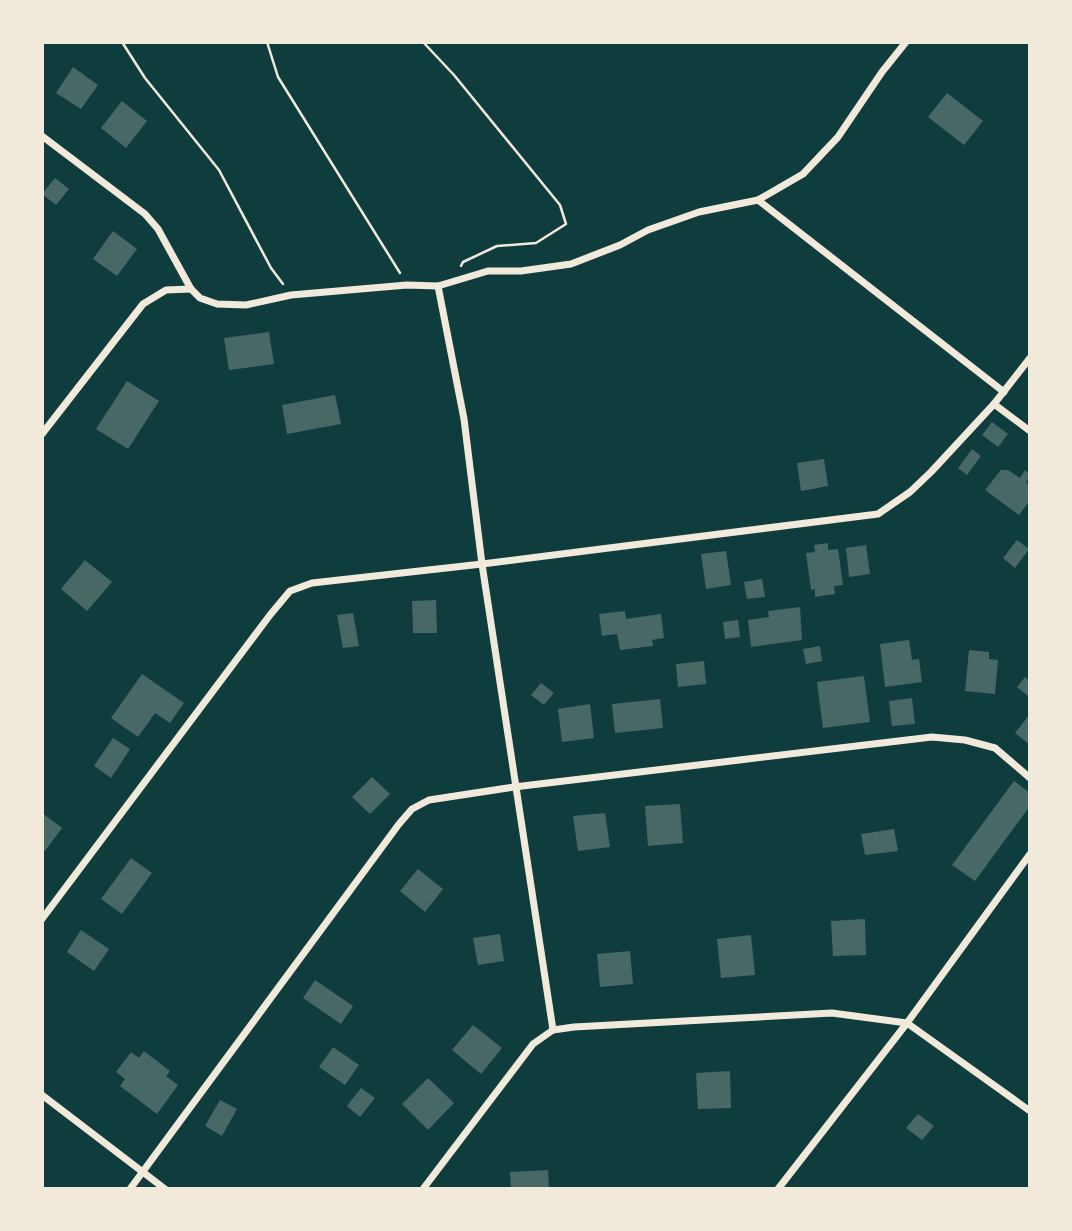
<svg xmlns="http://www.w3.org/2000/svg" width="1072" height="1231" font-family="Bitter,serif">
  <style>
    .building { fill: #486865 }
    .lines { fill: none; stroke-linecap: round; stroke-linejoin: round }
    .path { stroke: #f1e9da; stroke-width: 2.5 }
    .minor { stroke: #f1e9da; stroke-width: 7 }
  </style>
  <rect width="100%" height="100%" fill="#0f3d3e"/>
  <g class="building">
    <path d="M73,67L98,85L81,109L56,93Z"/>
    <path d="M947,93L983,121L964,145L928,117Z"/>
    <path d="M122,101L147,121L126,148L101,128Z"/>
    <path d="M55,178L69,189L56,205L42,194Z"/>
    <path d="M113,231L137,249L117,276L93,259Z"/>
    <path d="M269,332L274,364L229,370L224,338Z"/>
    <path d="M127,381L159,401L128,449L96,429Z"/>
    <path d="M335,395L341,424L287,434L282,405Z"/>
    <path d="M992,422L1008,434L998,447L982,435Z"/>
    <path d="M972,449L981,456L967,475L958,468Z"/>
    <path d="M824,459L828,486L801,491L797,463Z"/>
    <path d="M1001,470H1008L1020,478L1025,470L1030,474L1026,483L1030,486V500L1019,515L985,490Z"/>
    <path d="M1017,540L1029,549L1015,568L1003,558Z"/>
    <path d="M828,543V550L838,549L843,585L834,586L835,594L815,597V589L811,590L806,553L815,552L814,545Z"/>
    <path d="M866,545L870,574L849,577L846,548Z"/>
    <path d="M726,551L731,585L706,589L701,554Z"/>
    <path d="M85,560L112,582L87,611L61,589Z"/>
    <path d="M762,579L765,597L747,599L744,582Z"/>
    <path d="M436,600L437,633H413L412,601Z"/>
    <path d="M800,607L802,640L751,647L748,620L769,617L768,611Z"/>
    <path d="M625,611L626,619L661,614L664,638L652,640L653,646L620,650L617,634L602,636L599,614Z"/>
    <path d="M353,613L359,646L343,648L337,615Z"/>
    <path d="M738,620L740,637L725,639L723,622Z"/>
    <path d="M909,640L912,660L919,659L922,682L885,687L880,644Z"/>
    <path d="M820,646L822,661L806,664L803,649Z"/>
    <path d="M969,650L989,652V659L998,660L995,694L965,691Z"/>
    <path d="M704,661L706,684L678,687L676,664Z"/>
    <path d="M142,674L184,703L170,723L155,713L138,737L111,718Z"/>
    <path d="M864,676L870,722L823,728L817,682Z"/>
    <path d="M1025,677L1030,681L1028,696L1017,687Z"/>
    <path d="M541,683L554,693L544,705L531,695Z"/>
    <path d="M912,698L915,724L892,726L889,701Z"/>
    <path d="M660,699L663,728L615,733L612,704Z"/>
    <path d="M590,704L594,738L562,742L558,709Z"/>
    <path d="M1030,714V745L1015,733Z"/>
    <path d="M113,738L130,749L111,778L94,766Z"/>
    <path d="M372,777L390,794L370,814L352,797Z"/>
    <path d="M1014,781L1030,793V806L975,881L952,865Z"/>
    <path d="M680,804L683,843L648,846L645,806Z"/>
    <path d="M42,813L62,828L45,851L42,849Z"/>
    <path d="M605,813L610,847L578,851L573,816Z"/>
    <path d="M894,829L898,851L865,855L861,834Z"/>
    <path d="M131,858L152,873L122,914L101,899Z"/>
    <path d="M418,869L443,889L425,912L400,891Z"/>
    <path d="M865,919L866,955L833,956L831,921Z"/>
    <path d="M81,930L109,949L94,971L67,952Z"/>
    <path d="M500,934L504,961L478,965L473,938Z"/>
    <path d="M751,935L755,975L721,978L717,939Z"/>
    <path d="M630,951L633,984L600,987L597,954Z"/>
    <path d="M315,980L353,1006L341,1024L303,998Z"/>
    <path d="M473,1025L502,1048L481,1074L452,1050Z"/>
    <path d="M333,1047L359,1065L345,1085L319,1067Z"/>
    <path d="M144,1051L170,1071L166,1076L178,1085L157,1114L120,1086L125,1079L116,1072L131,1052L139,1058Z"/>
    <path d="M730,1071L731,1108L698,1109L696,1073Z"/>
    <path d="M428,1078L454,1103L428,1130L402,1104Z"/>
    <path d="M361,1088L375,1098L360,1117L347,1106Z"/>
    <path d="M220,1100L237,1109L222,1136L205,1126Z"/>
    <path d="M918,1114L934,1126L922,1140L906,1128Z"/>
    <path d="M548,1170L549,1189H511L510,1172Z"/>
  </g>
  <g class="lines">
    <g class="path">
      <path d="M122,42L145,78L219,170L271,268L283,284"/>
      <path d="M267,42L278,77L400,273"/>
      <path d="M423,42L454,75L560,205L566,224L536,243L497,246L463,262L461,266"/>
    </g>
    <g class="minor">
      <path d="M42,136L145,214L158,229L191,289L200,298L217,304L246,305L291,295L407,285L438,286L488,271H521L571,264L620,245L648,230L699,212L758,200L803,174L838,137L882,72L906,42"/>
      <path d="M758,200L1004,392"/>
      <path d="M438,286L464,419L482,564L553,1030"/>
      <path d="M994,404L1030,431"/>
      <path d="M42,434L143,304L166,290L191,289"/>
      <path d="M42,919L270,615L290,591L312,583L482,564L878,514L910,492L931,472L994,404L1030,358"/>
      <path d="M42,1095L165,1189"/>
      <path d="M130,1189L399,824L412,809L429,800L514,787L932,737L965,740L995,748L1030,778"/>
      <path d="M423,1189L533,1044L553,1030L574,1027L832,1013L907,1023L1030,1111"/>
      <path d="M778,1189L907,1023L1030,854"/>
    </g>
  </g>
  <rect width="1072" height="1231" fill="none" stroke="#f1e9da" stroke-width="88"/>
</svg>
